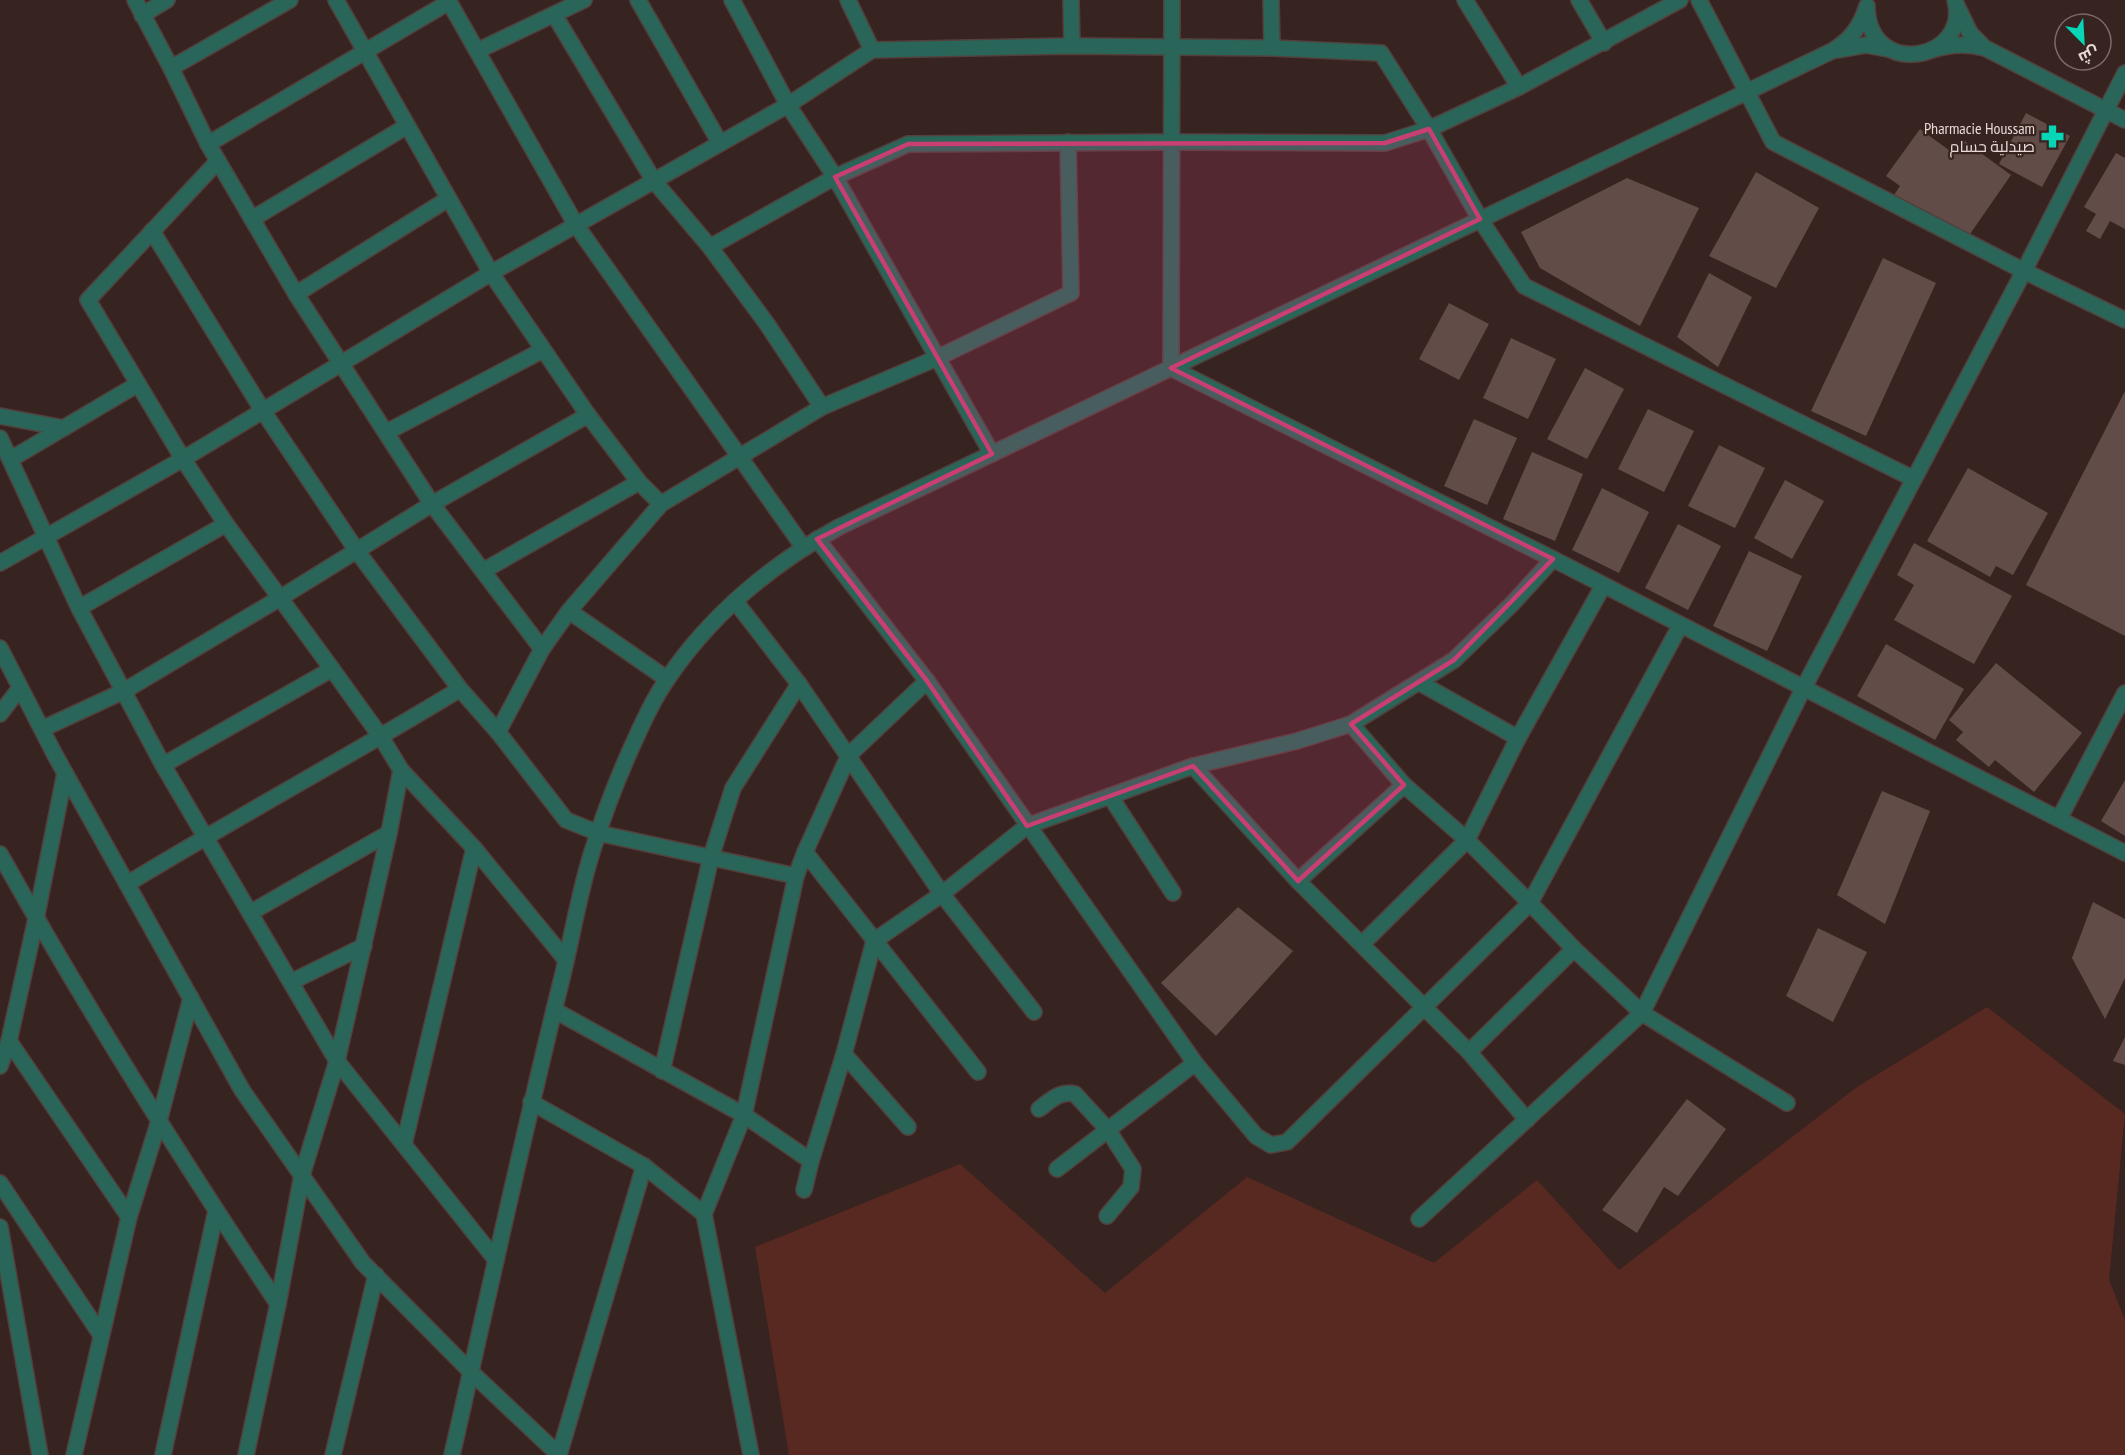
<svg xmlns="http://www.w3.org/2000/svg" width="2125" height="1455" font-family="'PT Sans Narrow',Cairo,sans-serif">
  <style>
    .green { fill: #582920 }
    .building { fill: #624c47 }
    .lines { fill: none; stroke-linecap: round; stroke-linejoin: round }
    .minor-casing { stroke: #53403d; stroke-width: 18 }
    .minor { stroke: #296659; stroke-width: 15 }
    .marked { fill: #c93e73; fill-opacity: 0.2; stroke: #c93e73; stroke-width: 4.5; stroke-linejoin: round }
    .labels { text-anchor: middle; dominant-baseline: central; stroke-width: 4.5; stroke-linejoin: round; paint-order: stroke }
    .poi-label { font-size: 16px; fill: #e6d8d5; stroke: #372320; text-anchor: end }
  </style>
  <rect width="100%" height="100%" fill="#372320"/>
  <path class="green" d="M1987,1007L2125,1114L2109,1280L2125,1320V1455H789L755,1247L960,1164L1105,1293L1247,1177L1434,1263L1537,1180L1619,1270L1857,1087Z"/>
  <g class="building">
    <path d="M2026,113L2070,136L2042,187L1999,164Z"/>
    <path d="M1920,129L1953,153L1963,140L2011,175L1970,234L1894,195L1900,186L1886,176Z"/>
    <path d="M2116,153L2125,158V229L2110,221L2100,239L2086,231L2096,214L2084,207Z"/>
    <path d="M1756,172L1819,208L1776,288L1709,256Z"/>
    <path d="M1627,178L1699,208L1640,326L1540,268L1521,232Z"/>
    <path d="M1883,258L1936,283L1866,436L1811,411Z"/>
    <path d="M1709,273L1752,297L1718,367L1677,337Z"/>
    <path d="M1449,303L1489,324L1459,380L1419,359Z"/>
    <path d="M1511,338L1556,359L1528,419L1483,398Z"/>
    <path d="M1585,368L1624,389L1587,459L1547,439Z"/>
    <path d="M2125,391V636L2026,585Z"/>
    <path d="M1648,409L1694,431L1664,492L1618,469Z"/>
    <path d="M1474,419L1517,438L1487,505L1444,486Z"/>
    <path d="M1719,445L1765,468L1735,528L1688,506Z"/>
    <path d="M1532,452L1583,474L1555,541L1503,519Z"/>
    <path d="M1968,468L2048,513L2013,575L1996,566L1990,577L1927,541Z"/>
    <path d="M1785,480L1824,501L1792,559L1754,538Z"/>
    <path d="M1602,488L1649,512L1619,573L1572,550Z"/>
    <path d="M1678,524L1721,546L1688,610L1645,588Z"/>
    <path d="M1914,543L2012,596L1974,664L1894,620L1914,585L1897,575Z"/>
    <path d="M1749,551L1802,576L1767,651L1713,626Z"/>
    <path d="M1886,644L1964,689L1935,740L1857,696Z"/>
    <path d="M1996,663L2082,733L2034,792L1995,760L1989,767L1956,740L1963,732L1949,720Z"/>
    <path d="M2125,780V836L2101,821Z"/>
    <path d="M1882,791L1930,811L1885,924L1837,895Z"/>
    <path d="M2093,902L2125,919V978L2105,1019L2072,958Z"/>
    <path d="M1238,907L1293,951L1216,1036L1161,983Z"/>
    <path d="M1818,928L1867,952L1833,1022L1786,996Z"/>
    <path d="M2125,1037V1065L2113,1061Z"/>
    <path d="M1687,1099L1726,1129L1678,1196L1664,1187L1637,1233L1602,1210Z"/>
  </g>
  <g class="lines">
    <defs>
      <g id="minor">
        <path d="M135,0L171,68L208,144L296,294L432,504L542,649"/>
        <path d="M336,0L491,273L588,415L639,482L661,504"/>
        <path d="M448,0L576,225L804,548"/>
        <path d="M638,0L720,143"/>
        <path d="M732,0L788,105L835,177L992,454"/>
        <path d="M848,0L872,50"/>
        <path d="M1071,0L1072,46"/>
        <path d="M1172,0L1171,368L1553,559L2125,853"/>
        <path d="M1271,0L1272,48"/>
        <path d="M1465,0L1519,87"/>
        <path d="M1579,0L1604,43"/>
        <path d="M1699,0L1773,142L2024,271L2125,320"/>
        <path d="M1957,6L1970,33L1985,48"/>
        <path d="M1867,9C1871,80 1971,60 1955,0"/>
        <path d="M142,15L167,0"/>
        <path d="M1838,50L1866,45L1888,49"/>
        <path d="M1932,50C1950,44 1966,43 1985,48L2125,120"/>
        <path d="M477,51L584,0"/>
        <path d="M171,68L290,0"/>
        <path d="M208,144L449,2"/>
        <path d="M218,161L88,300L183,459L226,524L332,669L381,737L401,770L474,848L566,960"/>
        <path d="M252,219L407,126"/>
        <path d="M152,231L263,411L357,551L460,689L498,732L566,820L598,833L796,876"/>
        <path d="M710,247L835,177L908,144L1172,142L1385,143L1429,129L1519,87L1680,0"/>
        <path d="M296,294L448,199"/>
        <path d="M822,407L937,358L1071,293L1068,142"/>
        <path d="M0,416L64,428"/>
        <path d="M387,432L543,350"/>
        <path d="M0,438L79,608L163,765L337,1061L496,1260"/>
        <path d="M11,459L138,384"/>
        <path d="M817,539L927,681L1195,1063L1256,1136L1271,1145L1287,1142L1530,903L1467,840L1404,785L1351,724"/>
        <path d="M0,563L183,459L491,273L788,105L872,50L1072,46L1272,48L1381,53L1429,129L1480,219L1524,286L1914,479"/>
        <path d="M483,571L639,482"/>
        <path d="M735,601L799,684L942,894L1034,1012"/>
        <path d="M79,608L226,524"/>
        <path d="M569,611L667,679"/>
        <path d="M1680,626L1530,903L1574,949L1642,1013L1787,1103"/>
        <path d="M0,648L55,755L242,1090L363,1263L471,1372L559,1455L644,1166"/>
        <path d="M0,714L20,688"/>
        <path d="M42,729L124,691L280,598L432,504L588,415"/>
        <path d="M498,732L542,649L569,611L661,504L822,407L767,324L710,247L654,181L555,16"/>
        <path d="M1518,738L1603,586"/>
        <path d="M163,765L332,669"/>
        <path d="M1193,766L1298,881L1469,1052L1527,1120"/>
        <path d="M1110,796L1173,893"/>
        <path d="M2059,819L2125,693"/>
        <path d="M805,852L978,1072"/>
        <path d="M0,854C86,1008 180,1157 278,1304"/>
        <path d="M1298,881L1404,785"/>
        <path d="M127,884C237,817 350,756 460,689"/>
        <path d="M250,913L389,833"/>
        <path d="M1362,944L1467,840L1518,738L1420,683"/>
        <path d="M291,982L364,946"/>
        <path d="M554,1010L744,1115L811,1161"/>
        <path d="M9,1041L129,1217"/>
        <path d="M1469,1052L1574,949"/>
        <path d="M844,1054L908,1127"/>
        <path d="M0,1066L9,1041L36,919L65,773"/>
        <path d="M662,1071L711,857L733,788L799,684"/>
        <path d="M531,1102L644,1166L704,1214L744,1115L796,876L805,852L849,755L927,681"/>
        <path d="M1039,1109C1050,1101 1060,1090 1075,1094L1108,1130L1133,1169L1131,1187L1107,1216"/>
        <path d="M404,1144L474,848"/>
        <path d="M1057,1169L1195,1063"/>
        <path d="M0,1183L101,1335"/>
        <path d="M804,1190L811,1161L844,1054L874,941L942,894L1027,826L1193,766L1297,741L1351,724L1454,660L1512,604L1553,559"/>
        <path d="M704,1214L751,1455"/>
        <path d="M1419,1219L1642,1013L1803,689L2024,271L2125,73"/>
        <path d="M0,1227L40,1455"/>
        <path d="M74,1455L129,1217L159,1121L191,998"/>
        <path d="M163,1455L216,1211"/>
        <path d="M246,1455L278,1304L302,1175L337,1061L389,833L401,770"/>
        <path d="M333,1455L376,1275"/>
        <path d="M452,1455C488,1297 522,1139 561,982C572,938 579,892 593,849C604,813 618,777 634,742C644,720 654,698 668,678C711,615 772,564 839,527L1832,51C1851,40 1860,27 1867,6"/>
      </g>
    </defs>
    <use href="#minor" class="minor-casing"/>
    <use href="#minor" class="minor"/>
  </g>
  <path class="marked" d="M1429,129L1480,219L1171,368L1553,559L1454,660L1351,724L1404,785L1298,881L1193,766L1027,826L927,681L817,539L992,454L835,177L908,144L1385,143Z"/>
  <defs>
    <symbol id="pharmacy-bare" viewBox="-9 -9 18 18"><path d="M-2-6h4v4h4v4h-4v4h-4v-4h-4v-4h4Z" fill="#06d5b6" stroke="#372320" stroke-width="2.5" paint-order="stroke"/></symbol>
  </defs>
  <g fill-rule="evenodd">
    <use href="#pharmacy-bare" x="2036" y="120" width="33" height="33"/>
  </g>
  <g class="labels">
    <g class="poi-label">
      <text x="2035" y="128">Pharmacie Houssam<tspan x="2035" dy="18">صيدلية حسام</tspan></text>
    </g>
  </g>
  <g transform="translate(2083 42) rotate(156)"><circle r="28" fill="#372320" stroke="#7d6b68" stroke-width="1.5"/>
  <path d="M0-4.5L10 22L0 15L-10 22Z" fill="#06d5b6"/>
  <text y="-9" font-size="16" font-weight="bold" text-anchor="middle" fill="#e6d8d5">ش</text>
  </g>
</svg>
